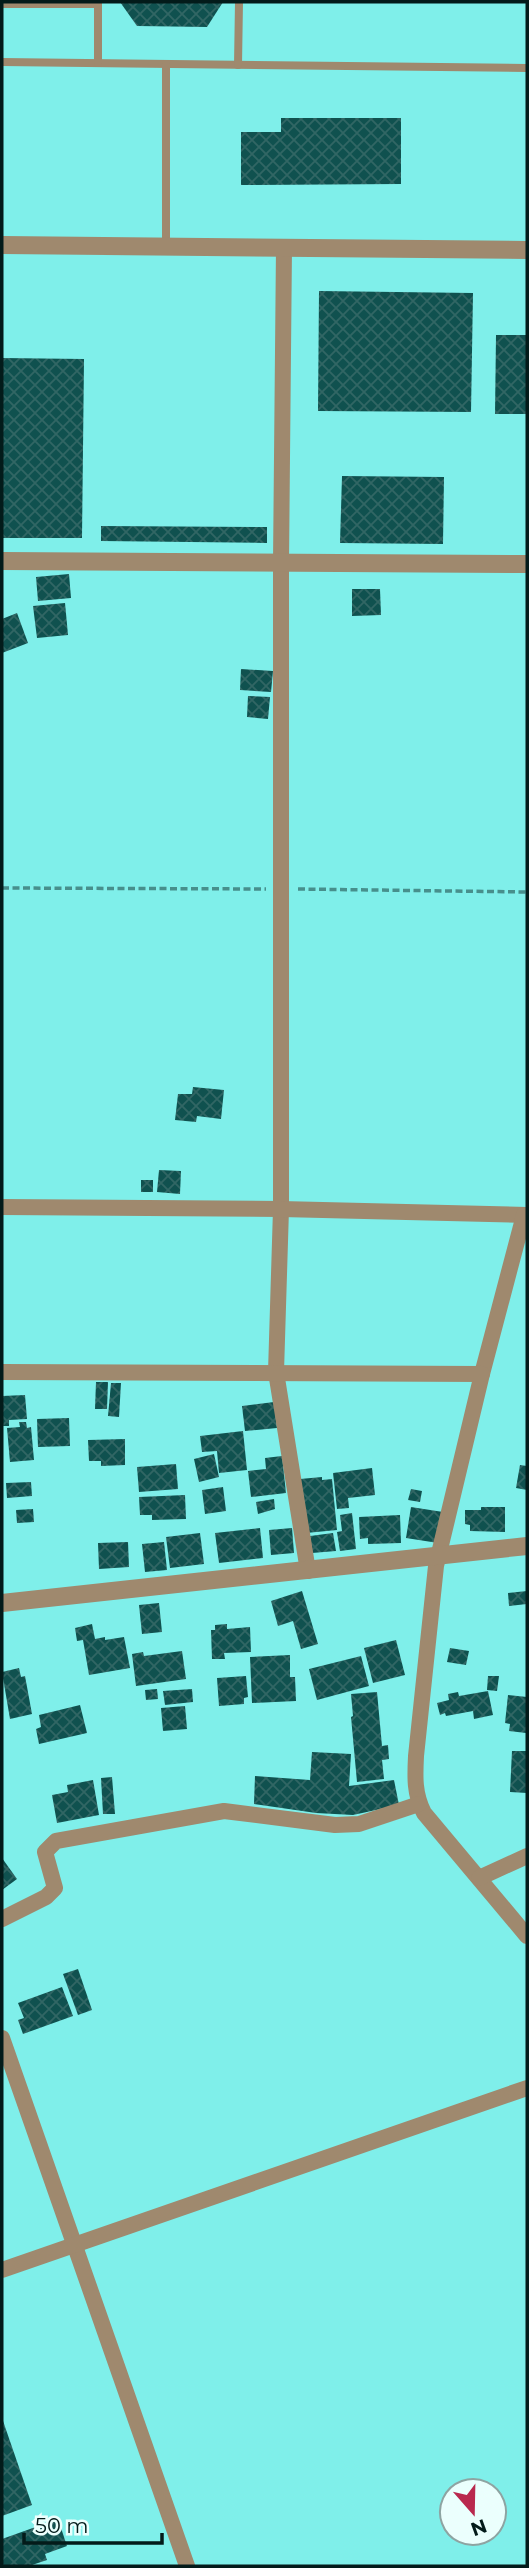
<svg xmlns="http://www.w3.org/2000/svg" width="529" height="2568" font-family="Montserrat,sans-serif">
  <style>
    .building { fill: url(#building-cross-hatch) }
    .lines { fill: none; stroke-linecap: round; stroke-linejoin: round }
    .path { stroke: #478f8c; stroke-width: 3.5; stroke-dasharray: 7 3.5; stroke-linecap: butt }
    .service { stroke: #9f896e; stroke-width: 8 }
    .minor { stroke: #9f896e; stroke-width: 16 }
    .tertiary { stroke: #9f896e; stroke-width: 18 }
  </style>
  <defs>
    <pattern id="building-cross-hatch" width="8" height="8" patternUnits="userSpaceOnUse" patternTransform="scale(1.75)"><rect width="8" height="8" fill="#10514f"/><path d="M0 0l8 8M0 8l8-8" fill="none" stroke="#316664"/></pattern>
  </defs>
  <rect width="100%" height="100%" fill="#7fefea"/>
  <g class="building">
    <path d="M120,2H223L207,27L137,26Z"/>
    <path d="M281,118H401V184L241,185V132H281Z"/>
    <path d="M319,291L473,293L471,412L318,411Z"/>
    <path d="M496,335H527V414H495Z"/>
    <path d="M2,358L84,359L82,538H2Z"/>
    <path d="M342,476L444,477L443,544L340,543Z"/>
    <path d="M101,526L267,527V543L101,541Z"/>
    <path d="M69,574L71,598L38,601L36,577Z"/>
    <path d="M352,589H380L381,615L352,616Z"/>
    <path d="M65,603L68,635L37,638L33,606Z"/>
    <path d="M17,613L28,643L2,653V619Z"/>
    <path d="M241,669L273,671L271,692L240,690Z"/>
    <path d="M248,696L270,697L268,719L247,717Z"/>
    <path d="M193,1087L224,1090L221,1119L197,1116L196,1122L175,1120L178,1094H192Z"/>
    <path d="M159,1170L181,1171L180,1194L157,1192Z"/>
    <rect x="141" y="1180" width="12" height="12"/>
    <path d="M96,1382H108L107,1409H95Z"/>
    <path d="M111,1383H121L119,1417L108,1416Z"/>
    <path d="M25,1395L27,1419L9,1420V1426H2V1396Z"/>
    <path d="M274,1402L277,1428L245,1431L242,1406Z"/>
    <path d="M69,1418L70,1446L38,1447L37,1419Z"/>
    <path d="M19,1422H26L27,1428L31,1427L34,1460L10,1462L7,1428L20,1427Z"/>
    <path d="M243,1431L247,1470L219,1473L217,1451L202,1452L200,1436Z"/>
    <path d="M125,1439V1465L101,1466V1461H89L88,1440Z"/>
    <path d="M214,1454L219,1477L199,1482L194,1459Z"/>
    <path d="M282,1456L286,1493L251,1497L248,1471L266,1469L265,1458Z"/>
    <path d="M176,1464L178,1489L139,1492L137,1467Z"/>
    <path d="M520,1465L527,1466V1490L516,1488Z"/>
    <path d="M372,1468L375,1495L348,1498L349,1508L337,1509L333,1473Z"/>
    <path d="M322,1477V1480L332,1479L337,1530L306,1533L300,1479Z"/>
    <path d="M31,1482L32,1496L7,1498L6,1483Z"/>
    <path d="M223,1487L226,1511L205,1514L202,1490Z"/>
    <path d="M411,1489L422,1491L420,1502L408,1500Z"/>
    <path d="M185,1495L186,1519L152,1520V1515H140L139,1497Z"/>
    <path d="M274,1499L275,1509L258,1514L256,1502Z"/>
    <path d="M411,1507L443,1512L438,1543L406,1538Z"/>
    <path d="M481,1507H505V1532L470,1531V1525L465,1524V1510H481Z"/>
    <path d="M33,1509L34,1522L17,1523L16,1510Z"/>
    <path d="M352,1513L356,1549L340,1551L337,1532L342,1531L340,1515Z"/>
    <path d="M400,1515L401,1543L368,1544V1538L360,1539L359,1517Z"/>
    <path d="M260,1528L263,1558L219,1563L215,1533Z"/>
    <path d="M292,1528L294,1553L271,1555L269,1530Z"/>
    <path d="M200,1533L204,1564L170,1568L166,1537Z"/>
    <path d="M333,1533L336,1551L312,1553L310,1536Z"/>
    <path d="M128,1542L129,1567L99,1569L98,1543Z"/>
    <path d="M164,1542L167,1570L145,1572L142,1544Z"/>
    <path d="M302,1591L318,1644L301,1649L293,1621L278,1626L271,1601Z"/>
    <path d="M527,1591V1604L509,1606L508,1593Z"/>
    <path d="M159,1603L162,1632L142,1634L139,1605Z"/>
    <path d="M92,1624L95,1639L105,1637V1640L124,1637L130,1668L89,1675L83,1640L77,1641L75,1628Z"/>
    <path d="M227,1624V1629L250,1627L251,1652L224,1653L225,1659H212L211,1630H215V1625Z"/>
    <path d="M396,1640L405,1675L373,1683L364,1648Z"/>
    <path d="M450,1648L469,1651L466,1665L447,1662Z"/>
    <path d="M182,1651L186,1679L136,1686L132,1654L143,1652L144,1656Z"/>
    <path d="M290,1655V1677H295L296,1701L252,1703L250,1657Z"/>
    <path d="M361,1656L369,1686L317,1700L309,1669Z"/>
    <path d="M19,1668L21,1677L25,1676L32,1714L10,1719L2,1672Z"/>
    <path d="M246,1676L248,1697L244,1698V1704L219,1706L217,1678Z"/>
    <path d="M488,1676H499L497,1691L487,1690Z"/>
    <path d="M157,1689L158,1699L146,1700L145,1690Z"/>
    <path d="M192,1689L193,1702L165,1705L163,1691Z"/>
    <path d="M488,1691L493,1715L474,1719L473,1711L446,1716L445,1713L440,1715L437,1703L449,1700L448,1694L458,1692L459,1696Z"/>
    <path d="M377,1692L382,1746L388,1745L389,1759L382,1760L384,1779L357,1782L351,1717L353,1716L351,1694Z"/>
    <path d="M508,1695L527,1697L526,1733L509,1731L510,1724L505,1723Z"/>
    <path d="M80,1705L87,1733L39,1744L36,1729L41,1727L39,1715Z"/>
    <path d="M185,1706L187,1729L163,1731L161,1708Z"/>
    <path d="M512,1751H527V1793L510,1792Z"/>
    <path d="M312,1752L351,1754L349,1786L394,1780L399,1805L353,1815L316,1813L254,1804L255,1776L310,1780Z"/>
    <path d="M112,1777L115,1814H103L101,1778Z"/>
    <path d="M93,1780L99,1815L57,1823L52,1795L68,1792L67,1785Z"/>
    <path d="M2,1858L17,1879L2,1890Z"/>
    <path d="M78,1969L92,2010L78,2015L63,1974Z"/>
    <path d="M62,1987L73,2016L23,2034L18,2020L24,2018L18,2003Z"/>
    <path d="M2,2418L32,2505L2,2516Z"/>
    <path d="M58,2519L67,2546L45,2554L47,2560L29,2566H2V2539Z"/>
  </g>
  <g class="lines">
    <g class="path">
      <path d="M2,888L266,889"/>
      <path d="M298,889L527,892"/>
    </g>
    <g class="service">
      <path d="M2,4H98"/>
      <path d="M2,62L527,68"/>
      <path d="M98,63V2"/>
      <path d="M238,65L239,2"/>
      <path d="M166,246V64"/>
    </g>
    <g class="minor">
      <path d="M284,247L281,563V1209L276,1372L308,1571"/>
      <path d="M2,1207L281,1209L527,1215"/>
      <path d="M524,1215L482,1374L436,1566L416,1756C415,1776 414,1794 424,1813L527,1936"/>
      <path d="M2,1372L482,1374"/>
      <path d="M479,1878L527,1856"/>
      <path d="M2,1919L46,1897L55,1888L45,1852L56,1841L224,1811L335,1825L359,1824L419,1804"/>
      <path d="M2,2038L187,2566"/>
      <path d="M2,2270L527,2088"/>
    </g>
    <g class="tertiary">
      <path d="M2,245L527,250"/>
      <path d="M2,561L527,564"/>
      <path d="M2,1603L527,1546"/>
    </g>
  </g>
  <rect width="529" height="2568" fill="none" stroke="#031b1a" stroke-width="7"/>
  <g transform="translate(473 2512) rotate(160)"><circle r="33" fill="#ebfffd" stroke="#8ea4a2" stroke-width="2"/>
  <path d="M0-5L12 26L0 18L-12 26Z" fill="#b9294e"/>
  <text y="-10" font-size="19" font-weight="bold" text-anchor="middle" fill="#031b1a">N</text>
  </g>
  <path d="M24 2533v10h138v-10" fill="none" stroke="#031b1a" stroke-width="3.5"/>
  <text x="35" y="2533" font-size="21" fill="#031b1a" stroke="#ebfffd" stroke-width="5" paint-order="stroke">50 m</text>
</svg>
